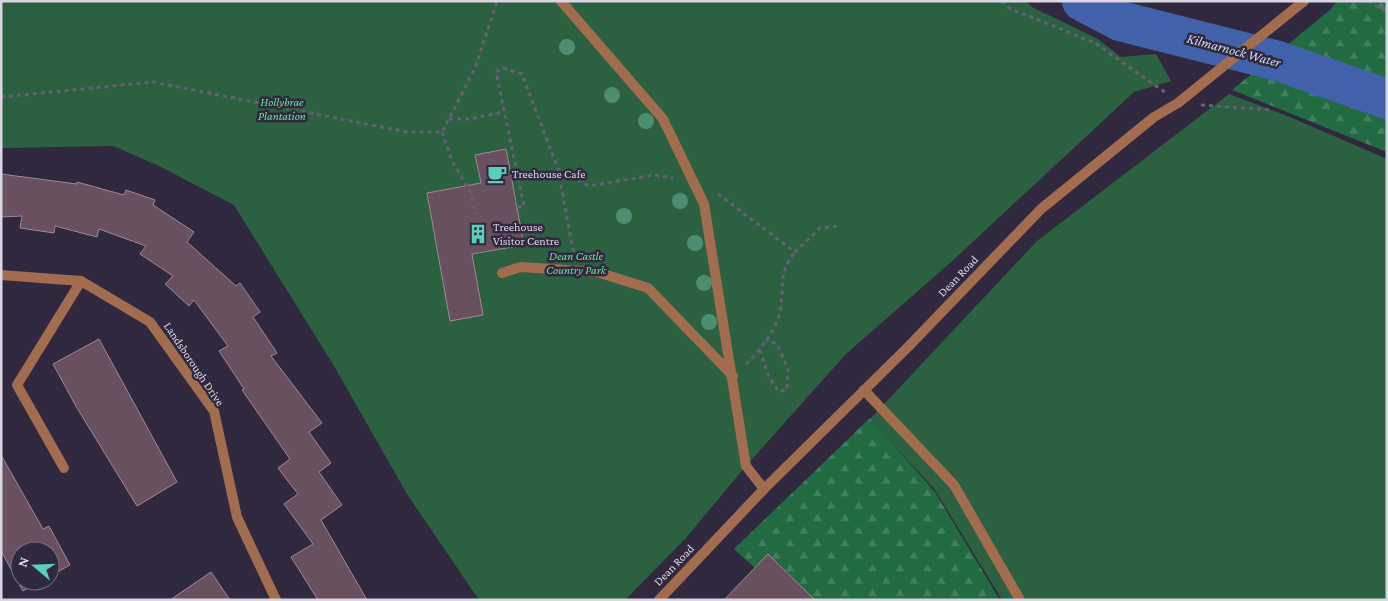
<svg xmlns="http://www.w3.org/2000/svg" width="1388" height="601" font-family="'Crimson Pro',serif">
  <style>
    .forest { fill: url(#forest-firs) }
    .green { fill: #2b6040 }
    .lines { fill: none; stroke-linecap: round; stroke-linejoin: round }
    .river { stroke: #4162aa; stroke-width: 40 }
    .building { fill: #68505f; stroke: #a28798 }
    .path { stroke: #665f72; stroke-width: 3; stroke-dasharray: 4 4; stroke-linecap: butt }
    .lane { stroke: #a26c4e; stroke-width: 10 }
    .street { stroke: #a26c4e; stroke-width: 10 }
    .tree { fill: #4e8e70 }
    .labels { text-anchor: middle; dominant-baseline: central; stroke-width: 5; stroke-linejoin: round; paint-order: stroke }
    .park-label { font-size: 12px; font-style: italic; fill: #66e299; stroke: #30283e }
    .poi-label { font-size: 12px; fill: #dbd6e4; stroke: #30283e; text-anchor: start }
    .street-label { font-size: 12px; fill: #dbd6e4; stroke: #30283e }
    .water-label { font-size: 14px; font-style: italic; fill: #d0daef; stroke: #30283e }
  </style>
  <defs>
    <pattern id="forest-firs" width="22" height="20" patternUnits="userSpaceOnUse" patternTransform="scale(1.25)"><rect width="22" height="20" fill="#216a42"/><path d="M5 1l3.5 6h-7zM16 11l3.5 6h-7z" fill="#417f5d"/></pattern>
  </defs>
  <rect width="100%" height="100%" fill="#30283e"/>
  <g class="forest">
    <path d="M1337,1H1387V152L1232,90L1330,10Z"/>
    <path d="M870,418L935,492L1000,600H790L734,549Z"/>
  </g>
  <g class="green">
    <path d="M1,1H1026L1032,7L1098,39L1121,57L1156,54L1171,81L1134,92L950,263L846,354L746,466L686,538L625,600H479L407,494L334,366L234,205L159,166L113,146L1,148Z"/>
    <path d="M1229,94L1290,117L1387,159V600H1002L935,490L870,419L1037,241Z"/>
  </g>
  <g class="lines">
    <path class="river" d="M1082,1L1120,21L1278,61L1387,99"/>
  </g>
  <g class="building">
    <path d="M506,149L524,245L472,254L483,315L450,321L427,193L481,183L475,155Z"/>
    <path d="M1,174L77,184V182L124,195L126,190L155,200L153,205L194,232L187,242L236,286L240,283L260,312L253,317L277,353L271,356L322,423L309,432L331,463L319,472L342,505L321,520L367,600H318L291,557L313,544L284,504L298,494L278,468L290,459L242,390L244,389L219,351L228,346L194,300L189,306L165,284L173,276L140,254L146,246L99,229L97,237L55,226L54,233L20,228L22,216L1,217Z"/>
    <path d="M99,339L177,482L137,506L77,408L53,364Z"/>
    <path d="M1,455L43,529L49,526L70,565L50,576V551H20V581H41L23,591L1,551Z"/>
    <path d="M768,554L815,600H724Z"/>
    <path d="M211,572L230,600H170Z"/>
  </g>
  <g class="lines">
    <g class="path">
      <path d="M1002,1L1009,8L1095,43L1166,93"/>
      <path d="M1368,1L1387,12"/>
      <path d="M1,97L153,82L407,132H442L475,68L497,1"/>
      <path d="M1201,105L1273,110"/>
      <path d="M449,119H469L504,112"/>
      <path d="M442,132L452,161L471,193L476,215"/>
      <path d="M558,169L574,255"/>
      <path d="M718,194L795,252L820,228L839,226"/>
      <path d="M517,207L524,206L496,72L503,68L522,74L558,169L589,186L654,175L673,178"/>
      <path d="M760,350L768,375L778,391L787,390L788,369L777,344L766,340"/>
      <path d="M746,364C760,350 776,331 780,311C785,285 777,275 795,252"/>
    </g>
    <g class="lane">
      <path d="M561,1L663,119L704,204L746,466L764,489"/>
      <path d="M502,273L521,267L597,272L648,288L733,376"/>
      <path d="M864,390L954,485L1020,600"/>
    </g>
    <g class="street">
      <path d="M1,275L81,281L150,322L214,411L237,517L276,600"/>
      <path d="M64,468L17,385L81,281"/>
      <path d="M659,600L764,489L908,347L1041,209L1154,117L1178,103L1304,1"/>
    </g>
  </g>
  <g class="tree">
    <circle cx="567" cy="47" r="8"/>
    <circle cx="612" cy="95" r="8"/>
    <circle cx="646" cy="121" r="8"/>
    <circle cx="680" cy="201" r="8"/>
    <circle cx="624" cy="216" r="8"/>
    <circle cx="695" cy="243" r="8"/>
    <circle cx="704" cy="283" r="8"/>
    <circle cx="709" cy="322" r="8"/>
  </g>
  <defs>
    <symbol id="cafe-bare" viewBox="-9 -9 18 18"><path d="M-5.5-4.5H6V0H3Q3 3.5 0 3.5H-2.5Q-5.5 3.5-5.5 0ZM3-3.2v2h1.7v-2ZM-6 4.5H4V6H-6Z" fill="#5bcebc" stroke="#30283e" stroke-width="2.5" paint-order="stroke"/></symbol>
    <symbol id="building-bare" viewBox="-9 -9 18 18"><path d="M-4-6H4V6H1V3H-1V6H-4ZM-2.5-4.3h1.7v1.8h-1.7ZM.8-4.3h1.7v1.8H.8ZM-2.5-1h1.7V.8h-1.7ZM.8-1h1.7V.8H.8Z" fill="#5bcebc" stroke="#30283e" stroke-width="2.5" paint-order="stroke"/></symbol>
  </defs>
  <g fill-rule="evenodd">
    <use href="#cafe-bare" x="483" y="160" width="28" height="28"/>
    <use href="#building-bare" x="464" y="220" width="28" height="28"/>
  </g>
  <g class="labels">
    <g class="park-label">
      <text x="282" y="102">Hollybrae<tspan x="282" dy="14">Plantation</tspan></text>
      <text x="576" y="256">Dean Castle<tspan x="576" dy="14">Country Park</tspan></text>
    </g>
    <g class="poi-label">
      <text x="512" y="174">Treehouse Cafe</text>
      <text x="493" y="227">Treehouse<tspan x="493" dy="14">Visitor Centre</tspan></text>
    </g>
    <g class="street-label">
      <text transform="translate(958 276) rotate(-46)">Dean Road</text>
      <text transform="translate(194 364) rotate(56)">Landsborough Drive</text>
      <text transform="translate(674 565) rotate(-46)">Dean Road</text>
    </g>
    <g class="water-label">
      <text transform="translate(1234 50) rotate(15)">Kilmarnock Water</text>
    </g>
  </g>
  <rect width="1388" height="601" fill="none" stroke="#dbd6e4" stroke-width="5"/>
  <g transform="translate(35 566) rotate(289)"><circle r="24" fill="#30283e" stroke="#746e80"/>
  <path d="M0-4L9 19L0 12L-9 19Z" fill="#5bcebc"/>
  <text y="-8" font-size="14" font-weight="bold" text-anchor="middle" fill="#dbd6e4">N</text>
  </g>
</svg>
